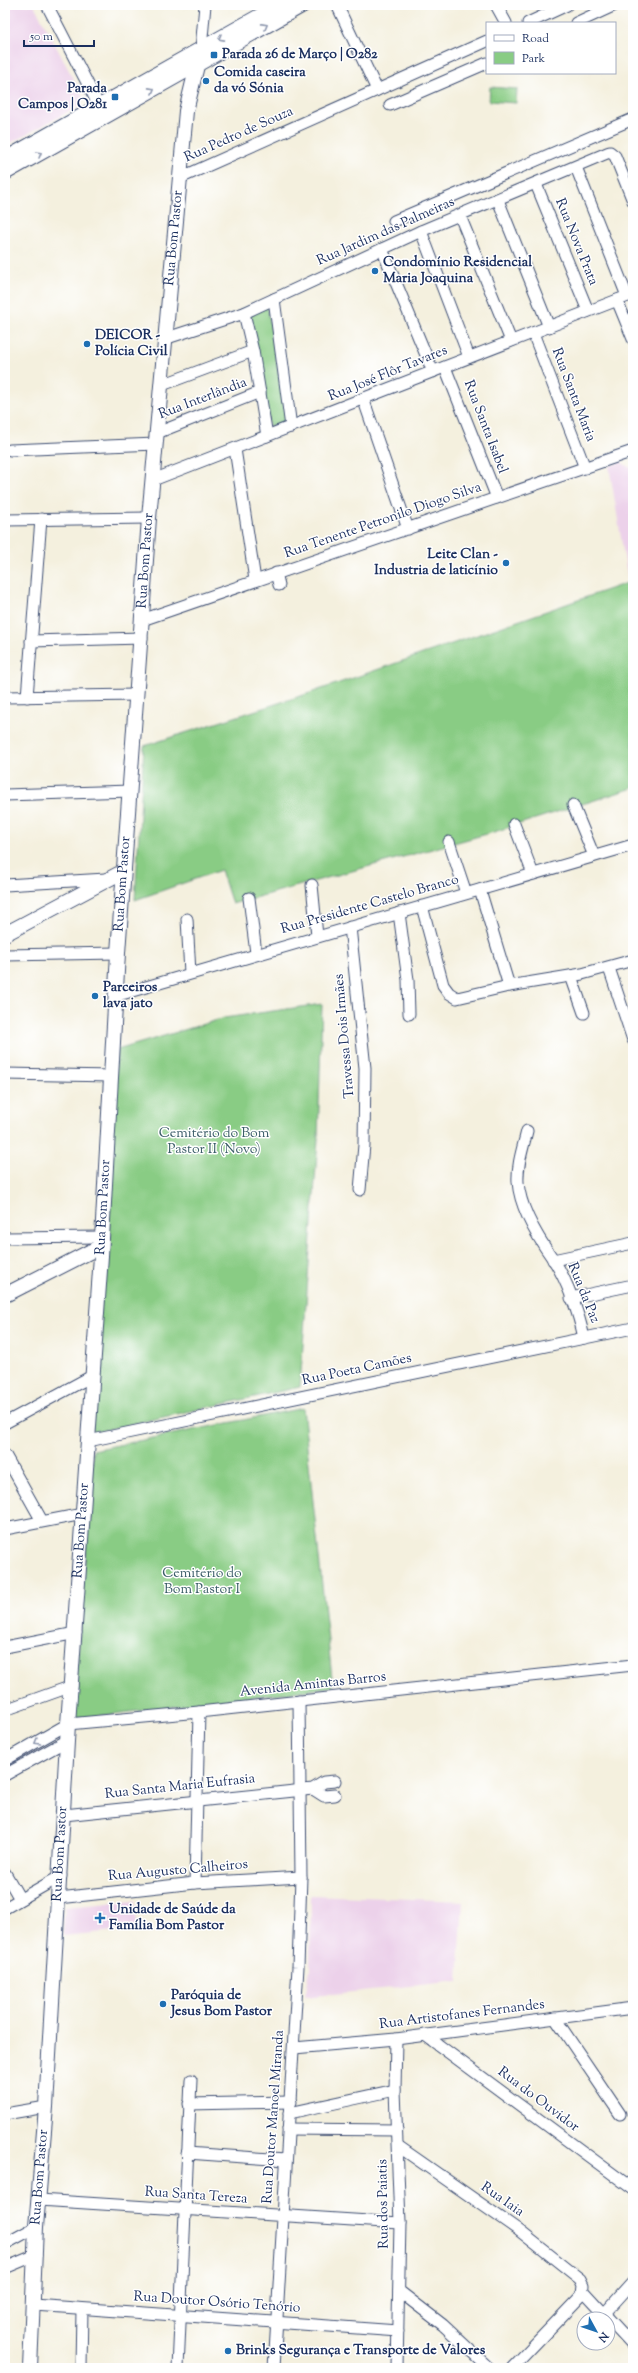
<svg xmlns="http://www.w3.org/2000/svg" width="638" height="2373" font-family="'Sorts Mill Goudy',serif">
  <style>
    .built { fill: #ecd1ea }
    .green { fill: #89cc84; stroke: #527e71 }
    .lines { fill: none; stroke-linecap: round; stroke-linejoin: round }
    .minor-casing { stroke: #3c4c71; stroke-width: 13 }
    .major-casing { stroke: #3c4c71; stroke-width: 16 }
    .minor { stroke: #fff; stroke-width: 11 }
    .major { stroke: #fff; stroke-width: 14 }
    .oneway { stroke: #8d97ae }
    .poi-dot { fill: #1f6fb2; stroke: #fff; stroke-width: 1.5 }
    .labels { text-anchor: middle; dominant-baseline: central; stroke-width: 3; stroke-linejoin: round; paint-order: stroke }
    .poi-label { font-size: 14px; font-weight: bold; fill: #1b2f5e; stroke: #fff; text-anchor: start }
    .street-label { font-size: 14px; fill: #1b2f5e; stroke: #fff }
    .park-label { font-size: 14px; fill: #3c5e69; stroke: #fff }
  </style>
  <rect width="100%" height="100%" fill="#fff"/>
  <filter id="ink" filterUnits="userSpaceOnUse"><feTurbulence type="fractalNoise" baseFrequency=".025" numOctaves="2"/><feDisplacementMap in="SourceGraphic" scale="8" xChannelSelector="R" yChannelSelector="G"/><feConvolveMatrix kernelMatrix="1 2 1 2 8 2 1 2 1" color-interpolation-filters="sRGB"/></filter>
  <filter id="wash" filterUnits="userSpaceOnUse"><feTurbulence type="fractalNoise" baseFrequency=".012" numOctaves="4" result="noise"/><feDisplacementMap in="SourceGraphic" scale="16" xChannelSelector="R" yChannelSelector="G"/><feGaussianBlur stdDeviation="0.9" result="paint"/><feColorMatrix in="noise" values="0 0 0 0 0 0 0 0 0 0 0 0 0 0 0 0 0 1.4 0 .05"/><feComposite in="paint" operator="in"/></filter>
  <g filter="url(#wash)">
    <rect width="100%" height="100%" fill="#f4f0de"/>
    <g class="built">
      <path d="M5,5H34L83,97L81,105L5,146Z"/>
      <path d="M621,462L630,468L633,467V578L628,580L609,466Z"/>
      <path d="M311,1895L463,1901L458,1981L305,1997L310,1969Z"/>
      <path d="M135,1901L137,1929L63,1936L65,1907Z"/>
    </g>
    <g class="green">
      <path d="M490,87L517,89L516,103L489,101Z"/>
      <path d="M267,305L287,422L269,427L250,313Z"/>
      <path d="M633,581V788L494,832L232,904L221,870L135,900L144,746L310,693Z"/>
      <path d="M322,1004L318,1139L300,1387L91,1433L117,1050L224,1018Z"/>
      <path d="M303,1408L333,1687L73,1719L93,1450Z"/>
    </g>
  </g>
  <g filter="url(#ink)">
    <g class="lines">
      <defs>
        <g id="minor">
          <path d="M47,5L95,98L97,109"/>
          <path d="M337,5L377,90"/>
          <path d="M496,5L506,23"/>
          <path d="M528,23L567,5"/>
          <path d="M576,23L615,5"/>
          <path d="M201,49L205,5"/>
          <path d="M390,105L487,63"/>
          <path d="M576,167L627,296"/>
          <path d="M180,178L487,41"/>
          <path d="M536,184L588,311"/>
          <path d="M498,200L549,327"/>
          <path d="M460,216L511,341"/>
          <path d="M394,221L633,119"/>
          <path d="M421,231L469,357"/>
          <path d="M382,249L433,372"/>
          <path d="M274,299L291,427"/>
          <path d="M617,300L633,339"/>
          <path d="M244,313L253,351L267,436"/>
          <path d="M533,333L585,468"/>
          <path d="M167,338L244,313L421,231L607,153L610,152L615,156L633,201"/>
          <path d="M445,367L497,498"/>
          <path d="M162,385L253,351"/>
          <path d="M364,401L408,529"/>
          <path d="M157,433L260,392"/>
          <path d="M235,449L255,580"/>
          <path d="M10,450L156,444"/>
          <path d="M153,480C313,419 473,357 633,294"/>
          <path d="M5,520L149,518"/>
          <path d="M276,573L279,585"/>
          <path d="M142,620L633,451"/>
          <path d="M31,641L142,638"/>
          <path d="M5,697L137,695"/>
          <path d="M27,697L41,519"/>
          <path d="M5,795L130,791"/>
          <path d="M573,805L594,856"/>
          <path d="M514,824L533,874"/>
          <path d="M449,842L466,893"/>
          <path d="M5,885L106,879"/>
          <path d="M312,885L317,936"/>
          <path d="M480,890L509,986"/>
          <path d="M249,898L256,953"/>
          <path d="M422,906L443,985L449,993L457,998L509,986L582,974L633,960"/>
          <path d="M399,913L408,980L409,1014"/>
          <path d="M187,919L190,973"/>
          <path d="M350,927L365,1068L364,1145L360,1190"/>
          <path d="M5,955L118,953"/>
          <path d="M609,968L633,1040"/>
          <path d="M571,976L584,1013"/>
          <path d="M115,996L633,845"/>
          <path d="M5,1074L112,1076"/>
          <path d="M527,1131C523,1148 517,1164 518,1182C520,1208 538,1238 553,1259C567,1280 579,1314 584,1338"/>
          <path d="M5,1238L102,1237"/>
          <path d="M553,1260L633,1243"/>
          <path d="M571,1298L633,1285"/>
          <path d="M5,1423L92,1376"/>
          <path d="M88,1441L633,1328"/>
          <path d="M5,1455L42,1521"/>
          <path d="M5,1529L83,1514"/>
          <path d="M5,1647L76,1633"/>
          <path d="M5,1710L72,1686"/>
          <path d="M5,1760L68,1724L199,1712L633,1665"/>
          <path d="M5,1775L68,1740"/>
          <path d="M313,1789L324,1796L335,1795"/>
          <path d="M64,1815L313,1789L324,1782L335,1781"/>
          <path d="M5,1873L20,1899"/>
          <path d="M195,1883L199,1712"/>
          <path d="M59,1898L195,1883L301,1877"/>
          <path d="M5,1908L61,1876"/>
          <path d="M555,2018L620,2114"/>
          <path d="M425,2035L633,2189"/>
          <path d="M396,2039L395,2090L400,2223L397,2368"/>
          <path d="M294,2048L396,2039L633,2008"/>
          <path d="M189,2104L291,2102"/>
          <path d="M289,2113L395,2090"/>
          <path d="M5,2114L46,2107"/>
          <path d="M288,2129L397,2130"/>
          <path d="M398,2146L517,2229L580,2279L583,2285L582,2295L512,2368"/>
          <path d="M187,2153L285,2160"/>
          <path d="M39,2200L400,2223"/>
          <path d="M5,2244L36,2227"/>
          <path d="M5,2268L36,2255"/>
          <path d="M399,2291L443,2325L489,2368"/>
          <path d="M583,2291L633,2345"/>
          <path d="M34,2305L398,2331"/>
          <path d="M604,2314L633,2282"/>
          <path d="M81,2368L82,2309"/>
          <path d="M178,2368L191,2080"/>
          <path d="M274,2368L298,1967L301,1877L299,1701"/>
        </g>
        <g id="major">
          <path d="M5,159L279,5"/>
          <path d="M5,173L303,5"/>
          <path d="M5,934L124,871"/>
          <path d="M5,1295L101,1246"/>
          <path id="s1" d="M30,2368L36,2227L46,2107L68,1724L101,1256L118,953L149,518L186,111L201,49"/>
        </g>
      </defs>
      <use href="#minor" class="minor-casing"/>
      <use href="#major" class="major-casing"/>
      <use href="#minor" class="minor"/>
      <use href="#major" class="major"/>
    </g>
    <defs><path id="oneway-chevron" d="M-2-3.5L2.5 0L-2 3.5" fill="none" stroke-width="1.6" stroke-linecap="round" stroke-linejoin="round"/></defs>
    <g class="oneway">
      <use href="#oneway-chevron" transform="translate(265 26) rotate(-29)"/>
      <use href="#oneway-chevron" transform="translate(221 38) rotate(151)"/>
      <use href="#oneway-chevron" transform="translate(152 90) rotate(-29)"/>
      <use href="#oneway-chevron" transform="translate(39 154) rotate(-30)"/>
      <use href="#oneway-chevron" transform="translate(37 1742) rotate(150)"/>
    </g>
  </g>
  <g class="poi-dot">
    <rect x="210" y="51" width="8" height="8" rx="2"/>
    <circle cx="206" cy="81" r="4"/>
    <rect x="111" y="93" width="8" height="8" rx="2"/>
    <circle cx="375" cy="271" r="4"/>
    <circle cx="87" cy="344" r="4"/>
    <circle cx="506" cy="563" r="4"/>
    <circle cx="95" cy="996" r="4"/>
    <path d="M98 1912h4v4h4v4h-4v4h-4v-4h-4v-4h4z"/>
    <circle cx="163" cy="2004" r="4"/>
    <circle cx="228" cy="2351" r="4"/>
  </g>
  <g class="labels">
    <g class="poi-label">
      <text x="222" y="55">Parada 26 de Março | O282</text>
      <text x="214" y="73">Comida caseira<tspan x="214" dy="16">da vó Sónia</tspan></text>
      <text x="107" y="89" text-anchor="end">Parada<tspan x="107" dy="16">Campos | O281</tspan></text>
      <text x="383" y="263">Condomínio Residencial<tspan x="383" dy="16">Maria Joaquina</tspan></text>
      <text x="95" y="336">DEICOR -<tspan x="95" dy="16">Polícia Civil</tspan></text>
      <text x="498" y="555" text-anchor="end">Leite Clan -<tspan x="498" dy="16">Industria de laticínio</tspan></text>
      <text x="103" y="988">Parceiros<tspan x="103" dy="16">lava jato</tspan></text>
      <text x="109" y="1910">Unidade de Saúde da<tspan x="109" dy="16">Família Bom Pastor</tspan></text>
      <text x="171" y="1996">Paróquia de<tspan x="171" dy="16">Jesus Bom Pastor</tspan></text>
      <text x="236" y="2351">Brinks Segurança e Transporte de Valores</text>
    </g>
    <g class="street-label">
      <text transform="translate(239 135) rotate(-24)">Rua Pedro de Souza</text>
      <text transform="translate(386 232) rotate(-24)">Rua Jardim das Palmeiras</text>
      <text stroke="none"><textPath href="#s1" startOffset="2135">Rua Bom Pastor</textPath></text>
      <text transform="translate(576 242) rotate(68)">Rua Nova Prata</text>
      <text transform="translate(388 374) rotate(-22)">Rua José Flôr Tavares</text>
      <text transform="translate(573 395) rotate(69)">Rua Santa Maria</text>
      <text transform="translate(203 399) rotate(-21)">Rua Interlândia</text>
      <text transform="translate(485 427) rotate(69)">Rua Santa Isabel</text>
      <text transform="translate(383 521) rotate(-19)">Rua Tenente Petronilo Diogo Silva</text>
      <text stroke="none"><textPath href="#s1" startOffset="1811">Rua Bom Pastor</textPath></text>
      <text stroke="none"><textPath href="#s1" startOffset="1487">Rua Bom Pastor</textPath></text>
      <text transform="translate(370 905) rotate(-16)">Rua Presidente Castelo Branco</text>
      <text transform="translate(345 1036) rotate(-95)">Travessa Dois Irmães</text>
      <text stroke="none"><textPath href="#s1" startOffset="1163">Rua Bom Pastor</textPath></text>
      <text transform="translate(583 1293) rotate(68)">Rua da Paz</text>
      <text transform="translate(357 1370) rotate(-12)">Rua Poeta Camões</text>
      <text stroke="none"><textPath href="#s1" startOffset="839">Rua Bom Pastor</textPath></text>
      <text transform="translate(313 1685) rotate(-6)">Avenida Amintas Barros</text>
      <text transform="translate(180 1787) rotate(-6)">Rua Santa Maria Eufrasia</text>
      <text stroke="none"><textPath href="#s1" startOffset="515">Rua Bom Pastor</textPath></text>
      <text transform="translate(178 1871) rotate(-5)">Rua Augusto Calheiros</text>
      <text transform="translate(462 2015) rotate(-7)">Rua Artistofanes Fernandes</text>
      <text transform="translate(538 2100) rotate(37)">Rua do Ouvidor</text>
      <text transform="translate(274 2117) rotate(-86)">Rua Doutor Manoel Miranda</text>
      <text stroke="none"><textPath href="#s1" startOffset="191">Rua Bom Pastor</textPath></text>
      <text transform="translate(196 2196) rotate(4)">Rua Santa Tereza</text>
      <text transform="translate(502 2200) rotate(35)">Rua Iaia</text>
      <text transform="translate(384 2204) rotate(-91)">Rua dos Paiatis</text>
      <text transform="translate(217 2303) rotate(4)">Rua Doutor Osório Tenório</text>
    </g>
    <g class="park-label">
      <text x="214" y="1134">Cemitério do Bom<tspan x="214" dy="16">Pastor II (Novo)</tspan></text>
      <text x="202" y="1574">Cemitério do<tspan x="202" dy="16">Bom Pastor I</tspan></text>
    </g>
  </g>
  <rect width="638" height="2373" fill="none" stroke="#fff" stroke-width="20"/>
  <rect x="486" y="22" width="130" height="52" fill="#ffffff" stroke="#a4acbf"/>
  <rect x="494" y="35" width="20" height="6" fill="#ffffff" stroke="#a4acbf"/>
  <text x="522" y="42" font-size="12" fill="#1b2f5e">Road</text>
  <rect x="494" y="52" width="20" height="12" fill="#89cc84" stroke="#a4acbf"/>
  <text x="522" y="62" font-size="12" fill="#1b2f5e">Park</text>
  <g transform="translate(596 2331) rotate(130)"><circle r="19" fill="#ffffff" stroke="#a4acbf"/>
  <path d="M0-3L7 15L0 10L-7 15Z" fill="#1f6fb2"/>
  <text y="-6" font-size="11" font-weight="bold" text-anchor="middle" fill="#1b2f5e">N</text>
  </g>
  <path d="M24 40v6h70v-6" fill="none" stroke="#1b2f5e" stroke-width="2"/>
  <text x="30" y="40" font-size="12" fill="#1b2f5e" stroke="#ffffff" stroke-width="3" paint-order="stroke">50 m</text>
</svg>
